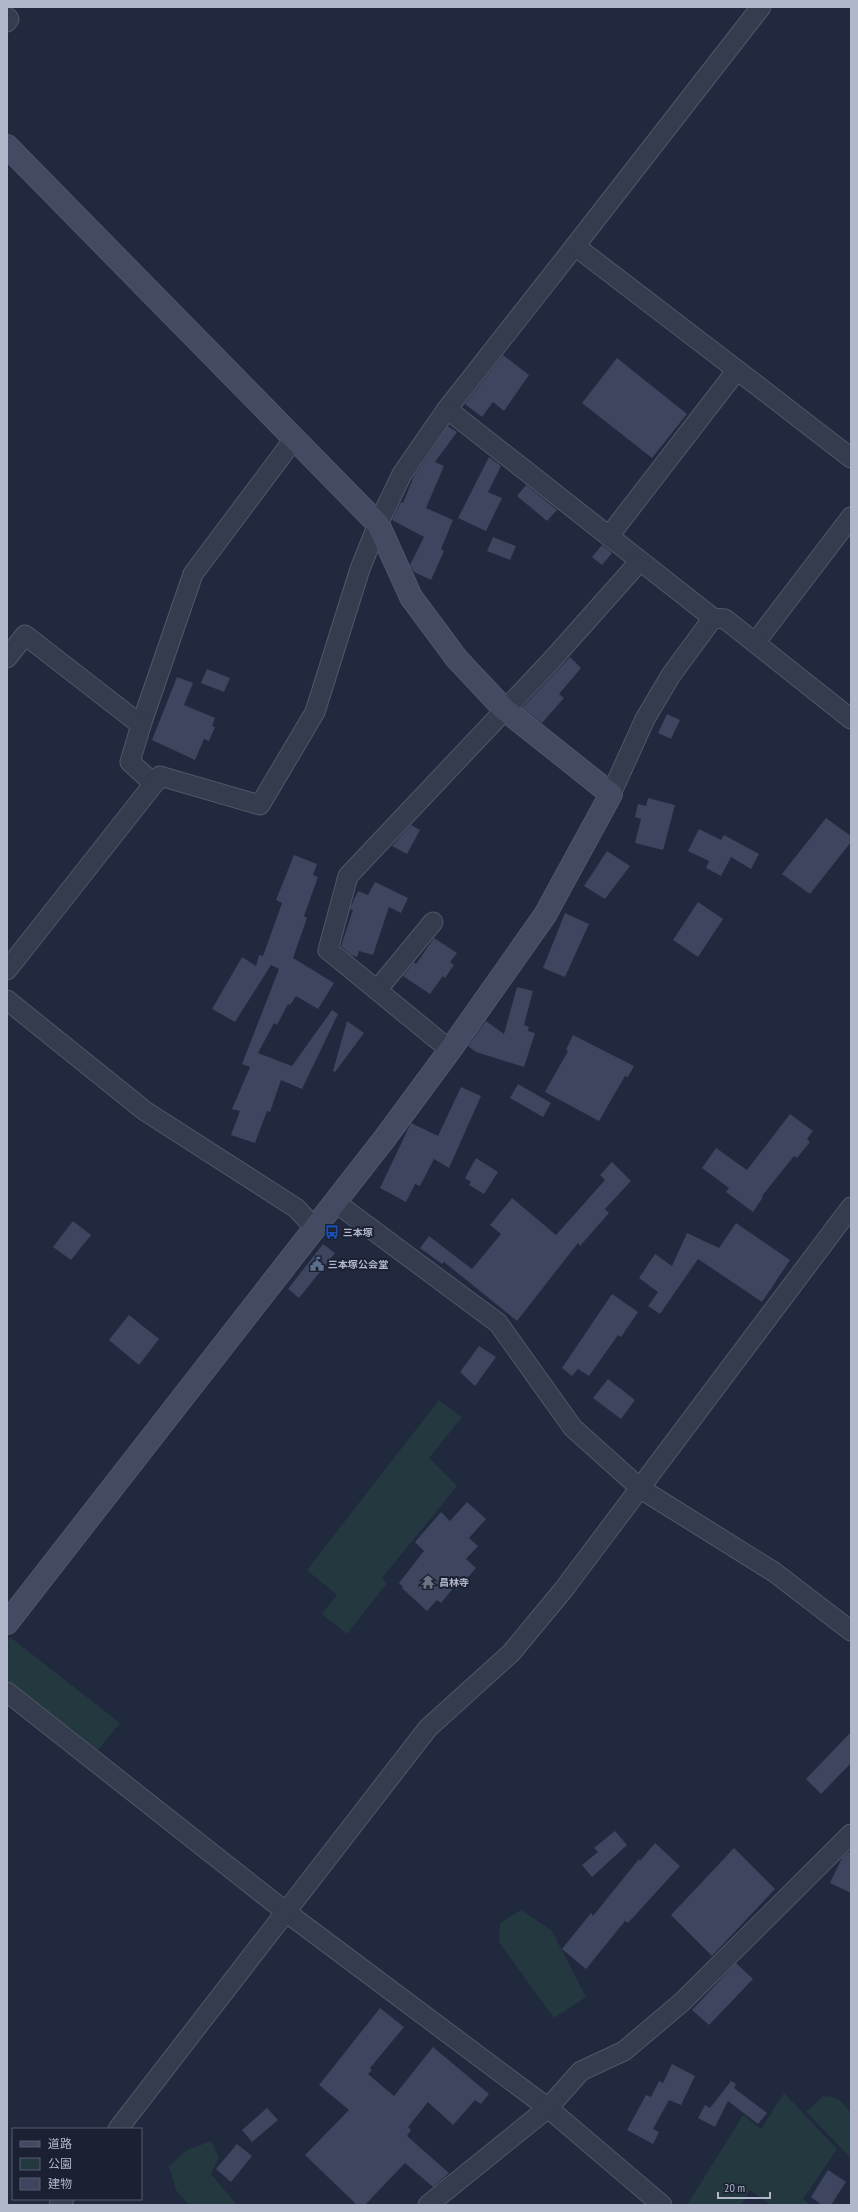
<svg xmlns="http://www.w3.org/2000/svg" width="858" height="2212" font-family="'PT Sans Narrow','Noto Sans JP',sans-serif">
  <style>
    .green { fill: #23383f }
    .building { fill: #3d455f }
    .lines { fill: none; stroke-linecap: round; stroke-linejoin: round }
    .street-casing { stroke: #505769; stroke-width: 21 }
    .secondary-casing { stroke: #505769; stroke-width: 24 }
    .street { stroke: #353c4e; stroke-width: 19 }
    .secondary { stroke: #434a62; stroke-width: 22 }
    .labels { text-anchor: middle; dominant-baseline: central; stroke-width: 4; stroke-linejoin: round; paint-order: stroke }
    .poi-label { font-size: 10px; font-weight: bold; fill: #b1b7ca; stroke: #1b2133; text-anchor: start }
  </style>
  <rect width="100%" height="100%" fill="#21293e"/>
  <g class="green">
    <path d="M439,1400L462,1417L429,1458L457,1486L382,1578L387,1583L347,1634L322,1614L337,1595L307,1570Z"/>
    <path d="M10,1637L120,1723L98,1750L7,1680V1642Z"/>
    <path d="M521,1910L552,1931L586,1997L554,2018L499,1942L500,1923Z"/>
    <path d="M784,2093L837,2149L803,2199L811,2205H770L750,2190L741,2205H687L743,2115L761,2129Z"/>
    <path d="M828,2096L840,2100L851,2113L850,2157L806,2112L822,2097Z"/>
    <path d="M211,2141L219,2157L211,2174L237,2205H189L176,2190L169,2166L187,2150Z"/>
  </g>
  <g class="building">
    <path d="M503,355L529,375L504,411L493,402L482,417L465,404Z"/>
    <path d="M617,358L687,414L652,458L582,403Z"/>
    <path d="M448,426L457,432L435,462L444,466L426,508L453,520L441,549L444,551L431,580L414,572L410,565L424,537L392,520L401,502L403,503L414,476Z"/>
    <path d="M489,457L501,466L488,492L502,498L486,531L458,518Z"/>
    <path d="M526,485L557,510L547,521L517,496Z"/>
    <path d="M493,537L516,546L510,560L487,551Z"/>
    <path d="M602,545L612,553L602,565L592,557Z"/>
    <path d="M570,657L581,668L559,694L564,698L542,723L522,708Z"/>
    <path d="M207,669L230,678L224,692L201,683Z"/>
    <path d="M177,677L193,683L184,705L215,718L212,726L215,727L209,741L204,739L195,760L152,740Z"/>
    <path d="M667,714L680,720L671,739L658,733Z"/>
    <path d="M648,798L675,805L663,850L635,843L641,819L635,817L638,804L646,806Z"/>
    <path d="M826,818L851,836V842L810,894L782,874Z"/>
    <path d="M411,825L420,830L407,854L392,846Z"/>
    <path d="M699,829L721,840L724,835L759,854L751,869L731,857L721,876L706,868L709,861L688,851Z"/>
    <path d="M607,851L630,866L605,899L584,886Z"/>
    <path d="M294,855L317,864L313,875L318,877L304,916L307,918L293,958L334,983L318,1009L296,996L290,1005L288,1004L277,1025L274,1023L258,1053L292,1066L332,1010L338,1014L302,1089L281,1080L270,1112L267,1111L255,1143L231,1135L240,1111L232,1109L250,1067L242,1064L279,969L271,965L235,1022L212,1009L242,957L256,966L259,955L263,956L282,903L276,900Z"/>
    <path d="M375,882L408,898L401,913L389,907L373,955L359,951L357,957L351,955L341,946L353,910L350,909L352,904L358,891L368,895Z"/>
    <path d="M698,902L723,919L698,957L673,940Z"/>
    <path d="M565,913L589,924L565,977L543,968Z"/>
    <path d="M434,938L457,953L450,962L454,965L445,978L443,976L430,994L403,976L414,962L416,964Z"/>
    <path d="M517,987L533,991L524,1025L529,1027L528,1031L535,1033L524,1067L476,1052L468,1046L486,1021L504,1034Z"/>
    <path d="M347,1021L364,1033L335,1072L333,1071Z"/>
    <path d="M573,1035L634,1066L628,1077L625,1076L599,1121L545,1092L568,1051L566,1050Z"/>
    <path d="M518,1084L551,1103L543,1117L510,1098Z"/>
    <path d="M461,1087L481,1096L449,1168L434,1159L420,1186L415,1184L406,1202L380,1188L411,1123L438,1136Z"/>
    <path d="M790,1114L813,1131L807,1139L810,1142L797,1158L794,1156L762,1196L763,1197L753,1212L726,1192L729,1188L702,1168L716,1148L747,1170Z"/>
    <path d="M476,1158L498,1172L484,1194L469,1185L471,1182L465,1178Z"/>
    <path d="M612,1162L631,1181L605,1209L609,1213L580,1246L578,1243L517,1321L444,1262L442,1264L420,1248L429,1236L472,1269L501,1234L490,1225L512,1198L556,1235L605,1180L600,1175Z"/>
    <path d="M73,1221L91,1235L71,1260L53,1247Z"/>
    <path d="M736,1223L790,1260L762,1302L698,1259L660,1314L648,1306L658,1292L639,1278L655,1254L672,1266L687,1233L719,1248Z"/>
    <path d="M323,1244L335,1253L299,1298L288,1289Z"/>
    <path d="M612,1294L638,1312L621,1337L618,1335L589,1376L578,1369L572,1376L562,1368Z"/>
    <path d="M129,1315L159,1339L139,1365L109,1340Z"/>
    <path d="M479,1346L496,1357L475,1386L460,1372Z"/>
    <path d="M608,1379L635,1400L621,1419L593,1398Z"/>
    <path d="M467,1502L486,1519L469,1538L478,1546L466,1559L476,1568L457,1590L454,1587L441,1603L437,1600L427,1611L402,1588L403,1587L399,1583L424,1551L415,1542L441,1512L450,1521Z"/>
    <path d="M851,1732V1763L821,1794L806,1779Z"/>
    <path d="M615,1831L627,1845L592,1877L582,1865L598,1852L594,1848Z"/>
    <path d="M655,1843L680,1866L628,1923L625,1921L586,1969L562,1949L591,1913L593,1916L639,1859L640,1861Z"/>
    <path d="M734,1848L775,1889L712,1956L671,1915Z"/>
    <path d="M851,1850V1893L830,1883L842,1858Z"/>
    <path d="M736,1963L753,1979L709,2025L692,2010Z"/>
    <path d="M380,2008L404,2027L370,2068L372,2070L368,2074L394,2096L433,2047L489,2094L481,2104L475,2100L453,2125L428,2102L408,2127L411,2130L407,2136L449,2173L448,2174L433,2187L405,2163L365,2205H357L305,2155L349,2110L319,2085Z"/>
    <path d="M672,2064L695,2076L681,2105L669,2100L653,2129L659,2132L653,2144L627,2130L646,2095L651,2097L659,2081L663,2083Z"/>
    <path d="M731,2081L736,2084L734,2088L767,2113L758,2124L728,2101L715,2127L698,2118L705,2105L710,2108Z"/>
    <path d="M267,2108L278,2120L252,2142L242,2130Z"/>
    <path d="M237,2144L252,2156L231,2182L216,2169Z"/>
    <path d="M828,2170L846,2182L831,2205H822L811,2197Z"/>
  </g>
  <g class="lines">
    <defs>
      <g id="street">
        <path d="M7,17L9,19L7,22"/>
        <path d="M737,370L851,458"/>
        <path d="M447,409L575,246"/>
        <path d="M609,536L737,370L575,246L761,7"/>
        <path d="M755,643L851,517"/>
        <path d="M7,658L25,635L141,725L193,574L294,439"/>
        <path d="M141,725L130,762L154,784"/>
        <path d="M611,794L645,719L671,675L713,618"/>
        <path d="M7,970L160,776L260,805L315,712L360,569L378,524L402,474L447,409L713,618L725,619L851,719"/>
        <path d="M377,990L433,922"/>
        <path d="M7,1000L145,1111L296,1208L315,1228"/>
        <path d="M450,1050L328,950L348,876L551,661L640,561"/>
        <path d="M335,1202L498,1323L573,1428L641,1489L774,1572L851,1631"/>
        <path d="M7,1692L286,1912L548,2108L662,2205"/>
        <path d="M118,2129L428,1728L511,1653L564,1589L851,1207"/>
        <path d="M59,2205L64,2199"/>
        <path d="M428,2205L548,2108L581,2071L624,2051L682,2002L851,1834"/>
      </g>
      <path id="secondary" d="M7,146L378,524L411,597L457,659L504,709L611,794L545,915L450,1050L385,1138L7,1623"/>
    </defs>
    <use href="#street" class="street-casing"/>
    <use href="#secondary" class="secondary-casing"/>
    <use href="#street" class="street"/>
    <use href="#secondary" class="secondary"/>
  </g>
  <defs>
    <symbol id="bus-bare" viewBox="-9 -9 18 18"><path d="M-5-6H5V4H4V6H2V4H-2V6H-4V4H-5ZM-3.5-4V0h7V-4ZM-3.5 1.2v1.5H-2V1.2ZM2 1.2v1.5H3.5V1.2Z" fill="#1a4fb4" stroke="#1b2133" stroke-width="2.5" paint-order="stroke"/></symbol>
    <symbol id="civic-bare" viewBox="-9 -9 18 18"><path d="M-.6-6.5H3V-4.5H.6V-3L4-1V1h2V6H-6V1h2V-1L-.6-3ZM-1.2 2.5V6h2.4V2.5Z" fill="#5c6f8a" stroke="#1b2133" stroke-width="2.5" paint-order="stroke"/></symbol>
    <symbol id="temple-bare" viewBox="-9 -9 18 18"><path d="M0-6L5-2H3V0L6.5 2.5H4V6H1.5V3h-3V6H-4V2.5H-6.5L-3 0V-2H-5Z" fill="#6b7280" stroke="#1b2133" stroke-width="2.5" paint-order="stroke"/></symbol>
  </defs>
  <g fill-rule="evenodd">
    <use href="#bus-bare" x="322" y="1222" width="20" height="20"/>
    <use href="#civic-bare" x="307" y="1254" width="20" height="20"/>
    <use href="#temple-bare" x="418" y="1572" width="20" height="20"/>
  </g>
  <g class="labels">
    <g class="poi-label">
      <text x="343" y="1232">三本塚</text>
      <text x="328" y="1264">三本塚公会堂</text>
      <text x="439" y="1582">昌林寺</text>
    </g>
  </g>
  <rect width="858" height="2212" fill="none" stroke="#b1b7ca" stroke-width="16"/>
  <rect x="12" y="2128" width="130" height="72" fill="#1b2133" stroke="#575d6f"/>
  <rect x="20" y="2141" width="20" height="6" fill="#434a62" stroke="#575d6f"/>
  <text x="48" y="2148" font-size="12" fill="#b1b7ca">道路</text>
  <rect x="20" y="2158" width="20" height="12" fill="#23383f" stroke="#575d6f"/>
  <text x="48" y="2168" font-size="12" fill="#b1b7ca">公園</text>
  <rect x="20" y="2178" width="20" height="12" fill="#3d455f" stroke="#575d6f"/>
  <text x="48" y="2188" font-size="12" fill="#b1b7ca">建物</text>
  <path d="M718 2192v6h52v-6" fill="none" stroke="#b1b7ca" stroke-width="2"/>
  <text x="724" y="2192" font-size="12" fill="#b1b7ca" stroke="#1b2133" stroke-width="3" paint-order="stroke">20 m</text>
</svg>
